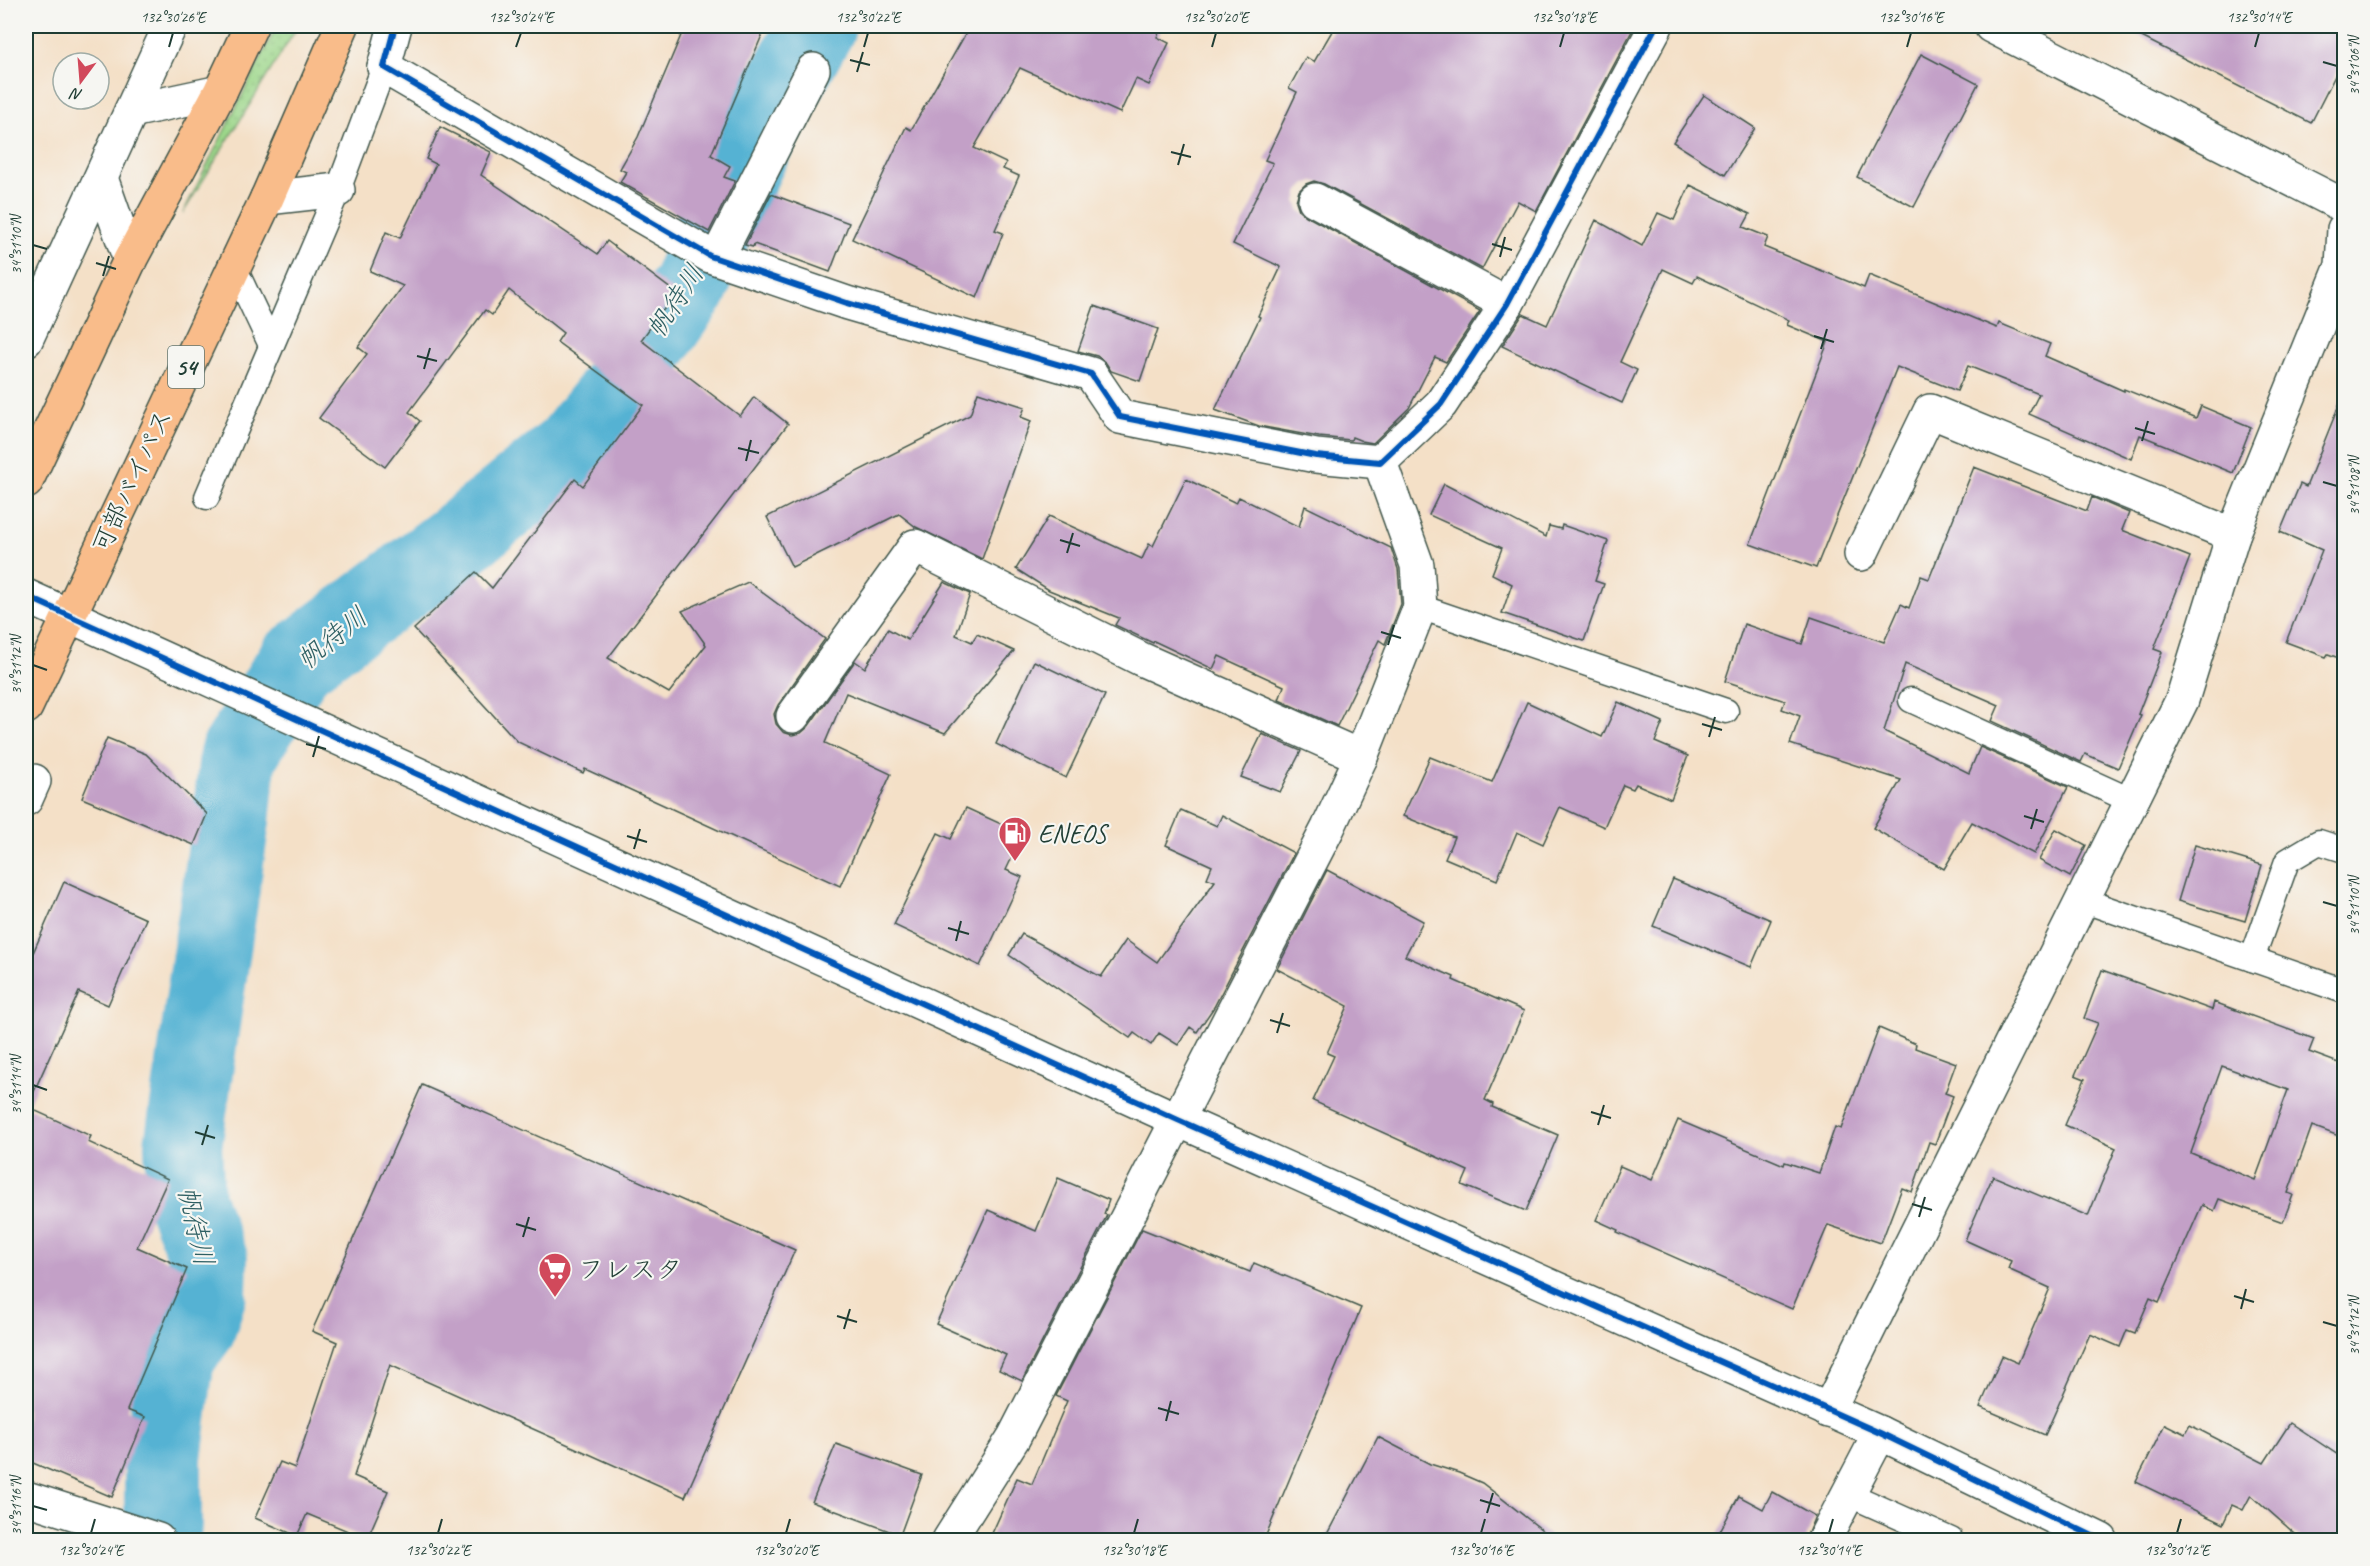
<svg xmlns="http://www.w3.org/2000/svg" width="2370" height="1566" font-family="Caveat,'Klee One',sans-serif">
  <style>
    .grass { fill: url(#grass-dots); stroke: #5e8a5f; stroke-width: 1.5 }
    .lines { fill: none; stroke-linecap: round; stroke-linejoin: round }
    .river { stroke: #55b2d3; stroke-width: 78 }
    .building { fill: #c3a0c7; fill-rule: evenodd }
    .service-casing { stroke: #3f554a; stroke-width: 27 }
    .minor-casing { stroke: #3f554a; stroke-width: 36 }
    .tertiary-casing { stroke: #3f554a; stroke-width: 36 }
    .trunk-casing { stroke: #3f554a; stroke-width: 36 }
    .service { stroke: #fff; stroke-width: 24 }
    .minor { stroke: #fff; stroke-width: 33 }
    .tertiary { stroke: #fff; stroke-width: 33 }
    .trunk { stroke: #f9bc8a; stroke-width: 33 }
    .cycleway-casing { stroke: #f6f6f2; stroke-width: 10 }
    .cycleway { stroke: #0057b8; stroke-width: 6 }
    .ticks { fill: none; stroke: #1f3d34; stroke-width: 2 }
    .labels { text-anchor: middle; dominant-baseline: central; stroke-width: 4.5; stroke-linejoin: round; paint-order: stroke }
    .shield { fill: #f6f6f2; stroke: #60746d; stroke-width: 1.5 }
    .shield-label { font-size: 24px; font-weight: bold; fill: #1f3d34 }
    .street-label { font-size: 26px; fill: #1f3d34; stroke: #f6f6f2 }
    .poi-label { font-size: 26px; fill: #1f3d34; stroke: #f6f6f2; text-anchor: start }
    .water-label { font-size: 27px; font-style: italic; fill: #2f6064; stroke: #f6f6f2 }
    .neatline { fill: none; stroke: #1f3d34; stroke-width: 2 }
    .ticks-label { font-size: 15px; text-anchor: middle; fill: #1f3d34 }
  </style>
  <defs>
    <pattern id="grass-dots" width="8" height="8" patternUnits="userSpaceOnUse" patternTransform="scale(1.5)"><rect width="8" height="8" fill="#9dd78a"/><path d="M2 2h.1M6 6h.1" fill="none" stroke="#87b978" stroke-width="1.8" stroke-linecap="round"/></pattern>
  </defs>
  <rect width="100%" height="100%" fill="#f6f6f2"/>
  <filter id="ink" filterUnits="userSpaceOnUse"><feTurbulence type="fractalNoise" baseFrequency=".0167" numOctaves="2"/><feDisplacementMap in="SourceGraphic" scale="12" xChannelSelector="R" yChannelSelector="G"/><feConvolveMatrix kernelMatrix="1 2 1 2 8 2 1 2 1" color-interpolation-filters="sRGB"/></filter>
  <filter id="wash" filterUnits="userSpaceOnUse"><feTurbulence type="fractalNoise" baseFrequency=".008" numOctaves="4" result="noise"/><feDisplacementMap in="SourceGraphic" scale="24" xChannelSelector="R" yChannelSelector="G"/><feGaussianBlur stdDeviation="1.35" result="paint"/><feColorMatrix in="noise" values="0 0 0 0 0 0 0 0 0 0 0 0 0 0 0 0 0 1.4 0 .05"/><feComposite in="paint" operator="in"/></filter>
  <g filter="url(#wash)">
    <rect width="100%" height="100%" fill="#f4e0c7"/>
    <path class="grass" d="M277,26H298L183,213Z"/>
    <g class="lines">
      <path class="river" d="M163,1526V1457L176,1357L197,1328L208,1293L209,1259L186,1202L183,1146L231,820L238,755L296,662L459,540L571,449L622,384L690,286L711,235L766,118L817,26"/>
    </g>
    <g id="blocks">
      <g class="building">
        <path d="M685,26H766L711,155L730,166L724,177L735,181L709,232L620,182L626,172L620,169L638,137Z"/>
        <path d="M970,26H1162L1157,37L1169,43L1149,85L1136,79L1120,113L1020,68L974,148L1006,163L1003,169L1019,176L995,230L1003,233L977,298L852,239L906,127L911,130Z"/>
        <path d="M1335,26H1625L1633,29L1536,211L1518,201L1482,269L1324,184L1314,181L1306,184L1299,191L1296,201L1299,210L1306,216L1480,311L1446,362L1435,357L1409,408L1373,443L1362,441L1352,437L1351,440L1319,437L1259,426L1215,410L1260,317L1258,316L1281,267L1233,244L1273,163L1265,160L1297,92L1289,88L1306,57L1314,62Z"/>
        <path d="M2120,26H2344V58L2311,123Z"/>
        <path d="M1921,54L1978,84L1914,207L1857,177Z"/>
        <path d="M1704,95L1755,128L1725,175L1673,142Z"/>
        <path d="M440,127L491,152L481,175L598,254L607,241L676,293L641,340L740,416L754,397L788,424L608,658L669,693L706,645L682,611L748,582L825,639L778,705L774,714L776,724L783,732L792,735L801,733L808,727L855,661L865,668L888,629L908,640L944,582L970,594L956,635L972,642L977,634L1014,651L945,733L846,693L825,743L891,774L840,886L585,769L583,773L518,742L414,629L476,572L492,588L575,479L583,486L643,405L557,342L563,333L509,290L492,315L485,310L409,412L420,421L385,467L319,418L367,354L358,347L403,286L370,271L386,232L400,238L436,164L426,159Z"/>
        <path d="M1690,185L1750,214L1743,227L1768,237L1764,247L1864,288L1869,275L1997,328L1999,323L2050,344L2045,356L2124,391V389L2196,418L2201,406L2251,427L2233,473L2140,435L2131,459L2029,414L2039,394L1968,366L1957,391L1897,367L1816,568L1750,544L1828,342L1787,325L1789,320L1697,276L1693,283L1663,269L1620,362L1637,370L1622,403L1502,346L1523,314L1547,325L1596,220L1642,246L1658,213L1674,220Z"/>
        <path d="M771,194L849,223L830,272L754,244L753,247L745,245Z"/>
        <path d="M1094,306L1158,329L1140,381L1111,371L1106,363L1097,356L1078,351Z"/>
        <path d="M978,392L1025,407L1021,417L1031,421L982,559L916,527L899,514L792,567L767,517L970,415Z"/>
        <path d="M2343,395H2344V660L2328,654L2326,657L2286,642L2322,550L2280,532L2300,484L2306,487Z"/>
        <path d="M1974,467L2087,511L2092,497L2129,513L2122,530L2190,557L2154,649L2162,652L2138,714L2141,715L2118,768L2085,754L2081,762L1992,721L1999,705L1905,664L1884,731L1969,773L1980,747L2068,787L2034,854L1972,822L1944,869L1873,828L1901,780L1790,744L1800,716L1782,709L1785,701L1725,681L1744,624L1802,644L1811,617L1884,642L1901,604L1909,608L1921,576L1929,579Z"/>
        <path d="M1186,479L1236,503L1239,497L1299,527L1305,506L1391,548L1398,569L1401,604L1385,644L1379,640L1337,726L1279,700L1284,686L1219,656L1213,669L1154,641L1153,643L1115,625L1119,618L1049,590L1016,569L1049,516L1142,559L1149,544L1153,546Z"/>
        <path d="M1444,484L1546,537L1549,526L1561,529L1562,525L1608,541L1595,581L1604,584L1584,641L1502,613L1512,584L1492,574L1502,548L1429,515Z"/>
        <path d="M1034,661L1105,695L1066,778L996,744Z"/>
        <path d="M1527,702L1602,737L1618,702L1663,722L1655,742L1688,756L1671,799L1636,784L1633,789L1623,785L1604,827L1560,807L1543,844L1517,832L1497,880L1445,858L1454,837L1403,816L1430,757L1492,782Z"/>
        <path d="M1262,734L1301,751L1280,792L1241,777Z"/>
        <path d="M107,738L146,754L207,814L194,845L82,798Z"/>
        <path d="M966,808L1023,834L1006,870L1022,877L980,966L894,925L938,833L951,839Z"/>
        <path d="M1181,810L1217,826L1222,815L1294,853L1214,1007L1197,1032L1190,1027L1178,1045L1159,1033L1151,1045L1134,1033L1130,1038L1009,955L1022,934L1101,977L1126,940L1157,962L1215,881L1207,878L1212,866L1166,845Z"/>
        <path d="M2056,829L2086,845L2070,877L2039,860Z"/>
        <path d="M2195,845L2262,865L2245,921L2178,901Z"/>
        <path d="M1327,870L1423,921L1405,956L1454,977L1453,980L1524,1011L1485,1100L1493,1104L1492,1107L1558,1135L1526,1211L1462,1185L1468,1171L1313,1101L1334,1056L1327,1053L1348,1006L1277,969Z"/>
        <path d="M1673,879L1771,920L1751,967L1653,926Z"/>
        <path d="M64,882L146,919L108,1005L79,992L27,1107L91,1136L88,1142L168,1179L137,1247L187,1269L127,1410L145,1417L112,1497L26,1460V969Z"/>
        <path d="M2102,970L2212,1010L2214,1002L2314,1039L2309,1052L2344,1065V1138L2312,1126L2288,1193L2293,1195L2283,1222L2219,1199L2214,1211L2202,1205L2159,1302L2150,1298L2135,1333L2127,1330L2120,1347L2090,1334L2045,1435L1980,1407L2002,1356L2018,1363L2050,1288L2008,1269L2011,1261L1965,1240L1993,1176L2088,1216L2116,1148L2065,1125L2085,1079L2075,1075L2098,1023L2084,1018ZM2222,1066L2288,1090L2255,1180L2191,1153Z"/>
        <path d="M1879,1028L1916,1044L1915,1048L1956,1063L1945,1093L1953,1096L1935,1144L1929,1142L1912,1192L1902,1188L1881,1243L1828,1225L1792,1309L1617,1232L1618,1230L1596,1220L1620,1166L1652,1180L1678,1120L1784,1165L1785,1162L1819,1173L1835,1127L1841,1129Z"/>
        <path d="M422,1085L795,1250L685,1497L390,1365L354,1476L388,1491L367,1539L307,1514L297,1536L255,1518L280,1462L295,1468L337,1342L312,1331Z"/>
        <path d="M1058,1178L1109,1200L1104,1214L1107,1215L1022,1381L999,1370L1006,1355L936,1324L988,1210L1036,1231Z"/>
        <path d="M1142,1229L1250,1272L1254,1263L1361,1308L1264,1540H989L1017,1478L1032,1484L1067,1401L1056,1396Z"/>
        <path d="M2290,1423L2344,1459V1540H2302L2251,1495L2243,1510L2232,1505L2223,1524L2136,1482L2165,1424L2185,1434L2190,1425L2264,1463Z"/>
        <path d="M1378,1437L1430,1464L1459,1473L1482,1483L1555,1540H1324Z"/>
        <path d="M836,1444L922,1475L900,1535L812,1502Z"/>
        <path d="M1772,1492L1815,1516L1805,1540H1715L1739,1496L1763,1509Z"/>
      </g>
    </g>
  </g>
  <g filter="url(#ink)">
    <use href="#blocks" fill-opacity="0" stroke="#3f554a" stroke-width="1.5"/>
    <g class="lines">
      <defs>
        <g id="service">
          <path d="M234,267L271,345"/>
          <path d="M207,497L338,190L384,67"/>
          <path d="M1420,607L1726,711"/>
          <path d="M1911,700L2132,801"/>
          <path d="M2082,900L2344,991"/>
          <path d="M2252,959L2287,861L2319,842L2344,850"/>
          <path d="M1848,1494L1951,1540"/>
        </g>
        <g id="minor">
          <path d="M1991,26L2344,206"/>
          <path d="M384,67L710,256L847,303L1091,374L1120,417L1316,456L1380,462L1441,404L1507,304L1656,26"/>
          <path d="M131,111L220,92"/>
          <path d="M101,178L130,260"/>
          <path d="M267,198L338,190"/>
          <path d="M1315,200L1507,304"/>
          <path d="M717,258L813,70"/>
          <path d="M26,340L170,26"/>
          <path d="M1861,554L1930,411L2233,535"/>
          <path d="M793,716L915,546L1141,659L1361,757"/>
          <path d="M26,799L34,781"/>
          <path d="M1828,1411L2182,700L2233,535L2342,266L2344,229"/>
          <path d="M26,1498L158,1540"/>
          <path d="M949,1540L1014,1437L1328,828L1361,757L1420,607L1417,565L1380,462"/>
          <path d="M1824,1540L1880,1433"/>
        </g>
        <g id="tertiary">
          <path d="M384,67L395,26"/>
          <path d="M26,596L1178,1120L1880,1433L2101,1540"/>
        </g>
        <g id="trunk">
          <path d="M26,482L130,260L220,92L251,26"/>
          <path d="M26,707L267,198L342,26"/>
        </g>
      </defs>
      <use href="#service" class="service-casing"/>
      <use href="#minor" class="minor-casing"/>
      <use href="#tertiary" class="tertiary-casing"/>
      <use href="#trunk" class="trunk-casing"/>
      <use href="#service" class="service"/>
      <use href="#minor" class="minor"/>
      <use href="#tertiary" class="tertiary"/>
      <use href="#trunk" class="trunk"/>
      <defs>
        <g id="cycleway">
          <path d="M395,26L384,67L710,256L847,303L1091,374L1120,417L1316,456L1380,462L1441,404L1507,304L1656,26"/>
          <path d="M26,596L1178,1120L1880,1433L2101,1540"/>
        </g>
      </defs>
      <use href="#cycleway" class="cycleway-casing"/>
      <use href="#cycleway" class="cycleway"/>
    </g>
  </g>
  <path class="ticks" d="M169,47L173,33M516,47L521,33M864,47L868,33M1212,47L1216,33M1560,47L1564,33M1907,47L1911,33M2255,47L2259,33M850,60L870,65M2323,62L2337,66M857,72L863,52M1171,152L1191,157M1178,165L1184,144M1492,244L1512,250M33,245L47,249M1500,257L1505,237M96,263L116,269M103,276L109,256M1814,336L1834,342M1821,349L1827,329M417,356L437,361M424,369L430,348M2135,428L2155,434M2142,441L2148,421M738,448L759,453M746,461L751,440M2323,482L2337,486M1060,540L1080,546M1067,553L1073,533M1381,632L1401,638M1388,645L1394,625M33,665L47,670M1702,724L1722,730M1709,737L1715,717M306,744L326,749M313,757L319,736M2024,816L2044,822M2031,829L2037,809M627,836L647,842M634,849L640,829M2323,902L2337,906M948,928L969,934M956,941L961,921M1270,1020L1290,1026M1277,1033L1283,1013M33,1085L47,1090M1591,1112L1611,1118M1598,1125L1604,1105M195,1132L215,1138M202,1145L208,1125M1912,1204L1932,1210M1919,1217L1925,1197M516,1224L536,1230M523,1237L529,1217M2234,1296L2254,1302M2241,1309L2246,1289M837,1316L857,1322M2323,1322L2337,1326M844,1329L850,1309M1158,1408L1179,1414M1166,1421L1171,1401M1480,1500L1500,1506M33,1506L47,1510M1487,1513L1493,1493M91,1533L95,1519M438,1533L442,1519M786,1533L790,1519M1134,1533L1138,1519M1481,1533L1485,1519M1829,1533L1833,1519M2177,1533L2181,1519"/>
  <defs>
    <symbol id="fuel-pin" viewBox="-11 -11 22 30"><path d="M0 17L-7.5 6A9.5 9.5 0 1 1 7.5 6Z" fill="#d1495b" stroke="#f6f6f2"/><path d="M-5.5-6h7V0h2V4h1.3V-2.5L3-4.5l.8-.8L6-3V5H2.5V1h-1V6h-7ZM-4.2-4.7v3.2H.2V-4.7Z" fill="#fff"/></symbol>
    <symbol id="supermarket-pin" viewBox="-11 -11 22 30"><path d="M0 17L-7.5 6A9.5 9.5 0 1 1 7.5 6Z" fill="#d1495b" stroke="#f6f6f2"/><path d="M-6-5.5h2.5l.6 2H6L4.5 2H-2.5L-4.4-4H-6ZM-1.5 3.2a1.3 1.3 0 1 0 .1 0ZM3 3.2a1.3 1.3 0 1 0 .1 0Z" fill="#fff"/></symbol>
  </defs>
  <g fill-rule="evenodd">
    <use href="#fuel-pin" x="996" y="814" width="38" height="52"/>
    <use href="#supermarket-pin" x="536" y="1250" width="38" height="52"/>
  </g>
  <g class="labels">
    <rect class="shield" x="168" y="346" width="36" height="42" rx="4.5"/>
    <g class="shield-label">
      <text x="186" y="367">54</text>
    </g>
    <g class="street-label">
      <text transform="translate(132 481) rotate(-65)">可部バイパス</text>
    </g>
    <g class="poi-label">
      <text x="1038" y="833">ENEOS</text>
      <text x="578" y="1269">フレスタ</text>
    </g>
    <g class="water-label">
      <text transform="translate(675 301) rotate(-57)">帆待川</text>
      <text transform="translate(332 638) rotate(-39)">帆待川</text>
      <text transform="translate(196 1226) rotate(77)">帆待川</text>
    </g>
  </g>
  <rect width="2370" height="1566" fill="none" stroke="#f6f6f2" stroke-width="66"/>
  <g transform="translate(81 81) rotate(196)"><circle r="28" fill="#f6f6f2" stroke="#a0aca6" stroke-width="1.5"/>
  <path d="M0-4.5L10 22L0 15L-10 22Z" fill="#d1495b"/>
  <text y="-9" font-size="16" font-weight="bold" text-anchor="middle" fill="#1f3d34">N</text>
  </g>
  <rect x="33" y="33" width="2304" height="1500" class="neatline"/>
  <g class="ticks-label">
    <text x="173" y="22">132°30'26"E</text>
    <text x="521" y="22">132°30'24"E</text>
    <text x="868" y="22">132°30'22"E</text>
    <text x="1216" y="22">132°30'20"E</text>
    <text x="1564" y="22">132°30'18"E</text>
    <text x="1911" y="22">132°30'16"E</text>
    <text x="2259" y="22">132°30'14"E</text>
    <text transform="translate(2354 66) rotate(-90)" y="5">34°31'06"N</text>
    <text transform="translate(16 245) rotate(-90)" y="5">34°31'10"N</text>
    <text transform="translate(2354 486) rotate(-90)" y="5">34°31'08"N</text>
    <text transform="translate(16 665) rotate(-90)" y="5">34°31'12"N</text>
    <text transform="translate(2354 906) rotate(-90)" y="5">34°31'10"N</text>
    <text transform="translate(16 1085) rotate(-90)" y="5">34°31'14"N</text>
    <text transform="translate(2354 1326) rotate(-90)" y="5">34°31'12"N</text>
    <text transform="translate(16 1506) rotate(-90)" y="5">34°31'16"N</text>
    <text x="91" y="1555">132°30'24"E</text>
    <text x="438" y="1555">132°30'22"E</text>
    <text x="786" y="1555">132°30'20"E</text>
    <text x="1134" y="1555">132°30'18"E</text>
    <text x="1481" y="1555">132°30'16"E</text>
    <text x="1829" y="1555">132°30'14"E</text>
    <text x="2177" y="1555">132°30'12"E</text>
  </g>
</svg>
